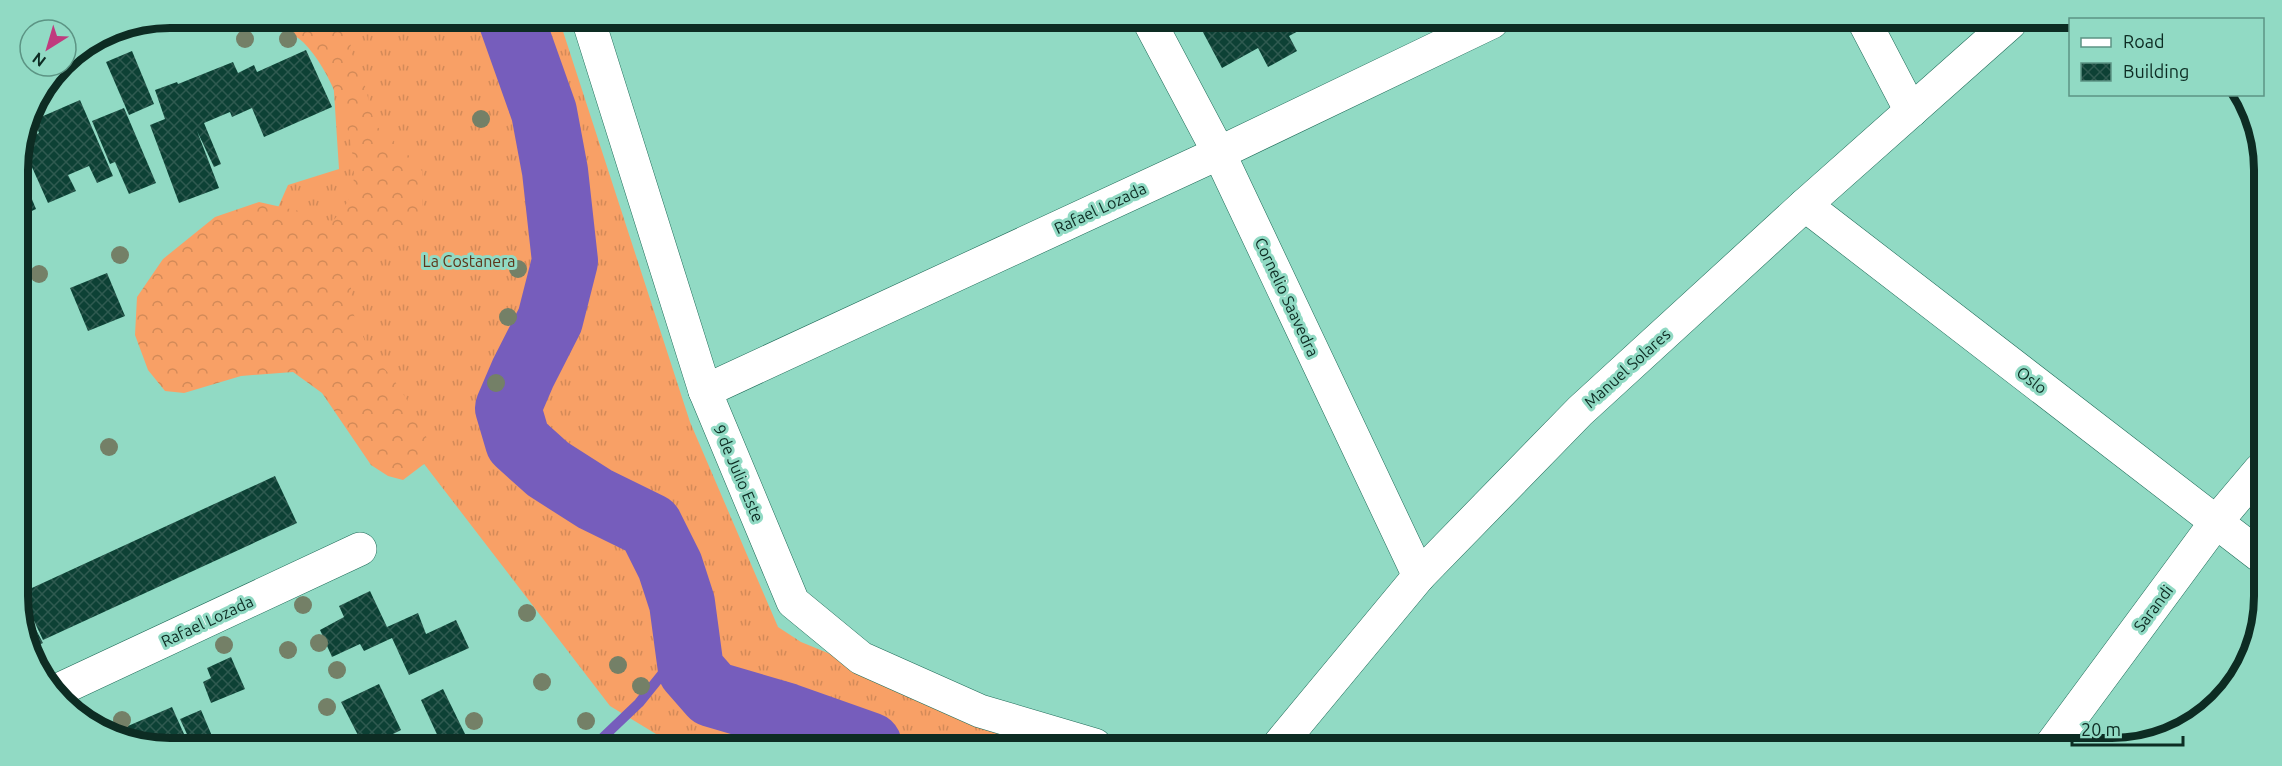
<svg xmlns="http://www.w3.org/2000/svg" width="2282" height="766" font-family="Ubuntu,sans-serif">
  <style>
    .grass { fill: url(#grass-tufts) }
    .forest { fill: url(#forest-crowns) }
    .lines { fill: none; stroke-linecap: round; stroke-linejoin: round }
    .stream { stroke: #765dbc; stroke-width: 10 }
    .river { stroke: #765dbc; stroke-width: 66 }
    .building { fill: url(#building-cross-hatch) }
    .minor-casing { stroke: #1e6b58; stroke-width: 34 }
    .minor { stroke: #fff; stroke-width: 33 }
    .tree { fill: #748067 }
    .labels { text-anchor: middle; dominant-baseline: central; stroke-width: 6; stroke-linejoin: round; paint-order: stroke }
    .street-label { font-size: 16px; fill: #0d2c23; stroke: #91dac4 }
    .park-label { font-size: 16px; fill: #5d361b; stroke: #91dac4 }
    .rim { fill: none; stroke: #0d2c23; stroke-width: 8 }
  </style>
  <defs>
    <pattern id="grass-tufts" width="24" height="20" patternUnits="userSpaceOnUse" patternTransform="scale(1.5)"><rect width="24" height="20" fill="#f8a066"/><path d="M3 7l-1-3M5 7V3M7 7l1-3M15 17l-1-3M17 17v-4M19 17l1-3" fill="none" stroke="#d38a58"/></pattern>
    <pattern id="forest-crowns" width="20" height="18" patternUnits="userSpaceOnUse" patternTransform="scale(1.5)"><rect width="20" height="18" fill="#f8a066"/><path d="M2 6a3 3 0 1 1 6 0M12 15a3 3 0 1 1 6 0" fill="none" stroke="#d38a58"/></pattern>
    <pattern id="building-cross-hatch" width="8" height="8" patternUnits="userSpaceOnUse" patternTransform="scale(1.5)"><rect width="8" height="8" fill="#0d4135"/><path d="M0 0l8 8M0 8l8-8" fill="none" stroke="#2f5a50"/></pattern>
  </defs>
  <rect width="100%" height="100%" fill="#91dac4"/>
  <path class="grass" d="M295,18L559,19L690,422L778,627L801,642L1053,745L716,744L656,734L610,706L322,331L268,230L288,185L339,169L332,62Z"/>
  <path class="forest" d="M269,18H356L350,49L365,86L375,125L403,149L422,171V207L396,246L351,280V308L370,353L392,377L422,423L429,446L428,461L403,480L388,476L371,465L322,393L293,372L241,376L184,393L165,391L148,370L135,335L137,297L163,259L215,217L259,202L308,213L332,222C340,213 351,200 353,187C359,145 334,72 303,42C293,33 279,29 269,18Z"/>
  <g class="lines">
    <path class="stream" d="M596,744L639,703L688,642"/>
    <path class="river" d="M511,19L544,112L555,171L565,261L550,320L523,373L508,408L518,442L548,469L595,499L650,526L670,566L682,603L691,670L712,694L787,716L869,745"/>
  </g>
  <g class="building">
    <path d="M1197,21H1317L1289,36L1297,51L1268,67L1258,48L1222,68Z"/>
    <path d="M306,50L332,107L264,137L252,108L232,117L230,112L204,123L221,164L214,167L197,131L219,188L179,203L150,125L165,119L155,90L177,82L178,84L233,62L238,73L254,65L257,72Z"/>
    <path d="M132,51L154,104L129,115L106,62Z"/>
    <path d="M80,100L113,176L97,183L89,166L68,175L76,191L48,203L31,165L20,170L36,209L19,217L18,161L23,140L39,133L34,120Z"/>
    <path d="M124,108L156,183L129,194L115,162L110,164L92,121Z"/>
    <path d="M107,273L125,316L88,331L70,288Z"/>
    <path d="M275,476L297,523L43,640L21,593Z"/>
    <path d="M370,591L387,627L418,613L426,634L456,620L469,648L409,675L392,638L364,651L360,644L332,657L320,630L344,617L339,606Z"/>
    <path d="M24,613L30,625L33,624L43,643L32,648L21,625V615Z"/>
    <path d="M231,657L245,689L211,703L203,682L211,678L207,668Z"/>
    <path d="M379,684L401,730L375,743H362L341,702Z"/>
    <path d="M443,689L466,736L450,744L441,743L421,700Z"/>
    <path d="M172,707L188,743H131L114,732Z"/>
    <path d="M201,710L215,743L235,735L239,743H191L180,719Z"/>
  </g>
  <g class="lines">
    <defs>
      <g id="minor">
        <path d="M588,19L705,391L793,602L861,658L980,711L1095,745"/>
        <path d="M1149,21L1219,153L1419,576"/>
        <path d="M1865,23L1911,111"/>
        <path d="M1805,205L2259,555"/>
        <path d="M705,391L1219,153L1492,22"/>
        <path d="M54,692L360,549"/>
        <path d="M1278,746L1419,576L1580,411L1805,205L2010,23"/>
        <path d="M2049,748L2216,522L2260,470"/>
      </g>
    </defs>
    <use href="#minor" class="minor-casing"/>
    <use href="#minor" class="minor"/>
  </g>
  <g class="tree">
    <circle cx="245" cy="39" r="9"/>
    <circle cx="288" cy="39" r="9"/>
    <circle cx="481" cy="119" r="9"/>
    <circle cx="120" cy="255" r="9"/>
    <circle cx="518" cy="269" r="9"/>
    <circle cx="39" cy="274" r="9"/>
    <circle cx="508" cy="317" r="9"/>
    <circle cx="496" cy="383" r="9"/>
    <circle cx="109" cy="447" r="9"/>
    <circle cx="303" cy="605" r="9"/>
    <circle cx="527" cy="613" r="9"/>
    <circle cx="319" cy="643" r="9"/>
    <circle cx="224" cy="645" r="9"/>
    <circle cx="288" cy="650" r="9"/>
    <circle cx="618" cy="665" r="9"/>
    <circle cx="337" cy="670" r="9"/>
    <circle cx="542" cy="682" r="9"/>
    <circle cx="641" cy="686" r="9"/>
    <circle cx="327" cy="707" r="9"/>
    <circle cx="122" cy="720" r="9"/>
    <circle cx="474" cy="721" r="9"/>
    <circle cx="586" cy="721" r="9"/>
  </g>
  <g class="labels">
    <g class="street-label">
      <text transform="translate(1100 208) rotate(-25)">Rafael Lozada</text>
      <text transform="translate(1287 297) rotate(65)">Cornelio Saavedra</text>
      <text transform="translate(1627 368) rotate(-42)">Manuel Solares</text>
      <text transform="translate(2032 380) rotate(38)">Oslo</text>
      <text transform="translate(739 473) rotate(67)">9 de Julio Este</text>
      <text transform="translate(2153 608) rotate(-53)">Sarandi</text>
      <text transform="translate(207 621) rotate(-25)">Rafael Lozada</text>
    </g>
    <g class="park-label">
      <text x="469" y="261">La Costanera</text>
    </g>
  </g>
  <path d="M0 0H2282V766H0ZM170 28H2112A142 142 0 0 1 2254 170V596A142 142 0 0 1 2112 738H170A142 142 0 0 1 28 596V170A142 142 0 0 1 170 28Z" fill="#91dac4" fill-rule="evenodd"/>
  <path class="rim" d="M170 28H2112A142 142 0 0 1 2254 170V596A142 142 0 0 1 2112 738H170A142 142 0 0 1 28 596V170A142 142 0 0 1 170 28Z"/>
  <rect x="2069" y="18" width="195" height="78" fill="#91dac4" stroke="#5c9484" stroke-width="1.5"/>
  <rect x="2081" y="38" width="30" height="9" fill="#ffffff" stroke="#5c9484" stroke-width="1.5"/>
  <text x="2123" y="48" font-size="18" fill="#0d2c23">Road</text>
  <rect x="2081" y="63" width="30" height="18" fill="url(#building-cross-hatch)" stroke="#5c9484" stroke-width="1.5"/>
  <text x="2123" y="78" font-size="18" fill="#0d2c23">Building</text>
  <g transform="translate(48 48) rotate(217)"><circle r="28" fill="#91dac4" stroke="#5c9484" stroke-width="1.5"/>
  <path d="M0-4.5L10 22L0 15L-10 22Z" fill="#c03b7e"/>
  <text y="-9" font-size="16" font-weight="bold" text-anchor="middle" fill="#0d2c23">N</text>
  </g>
  <path d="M2072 736v9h111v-9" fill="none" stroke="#0d2c23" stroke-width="3"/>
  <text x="2081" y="736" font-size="18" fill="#0d2c23" stroke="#91dac4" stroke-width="4.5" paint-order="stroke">20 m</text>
</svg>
